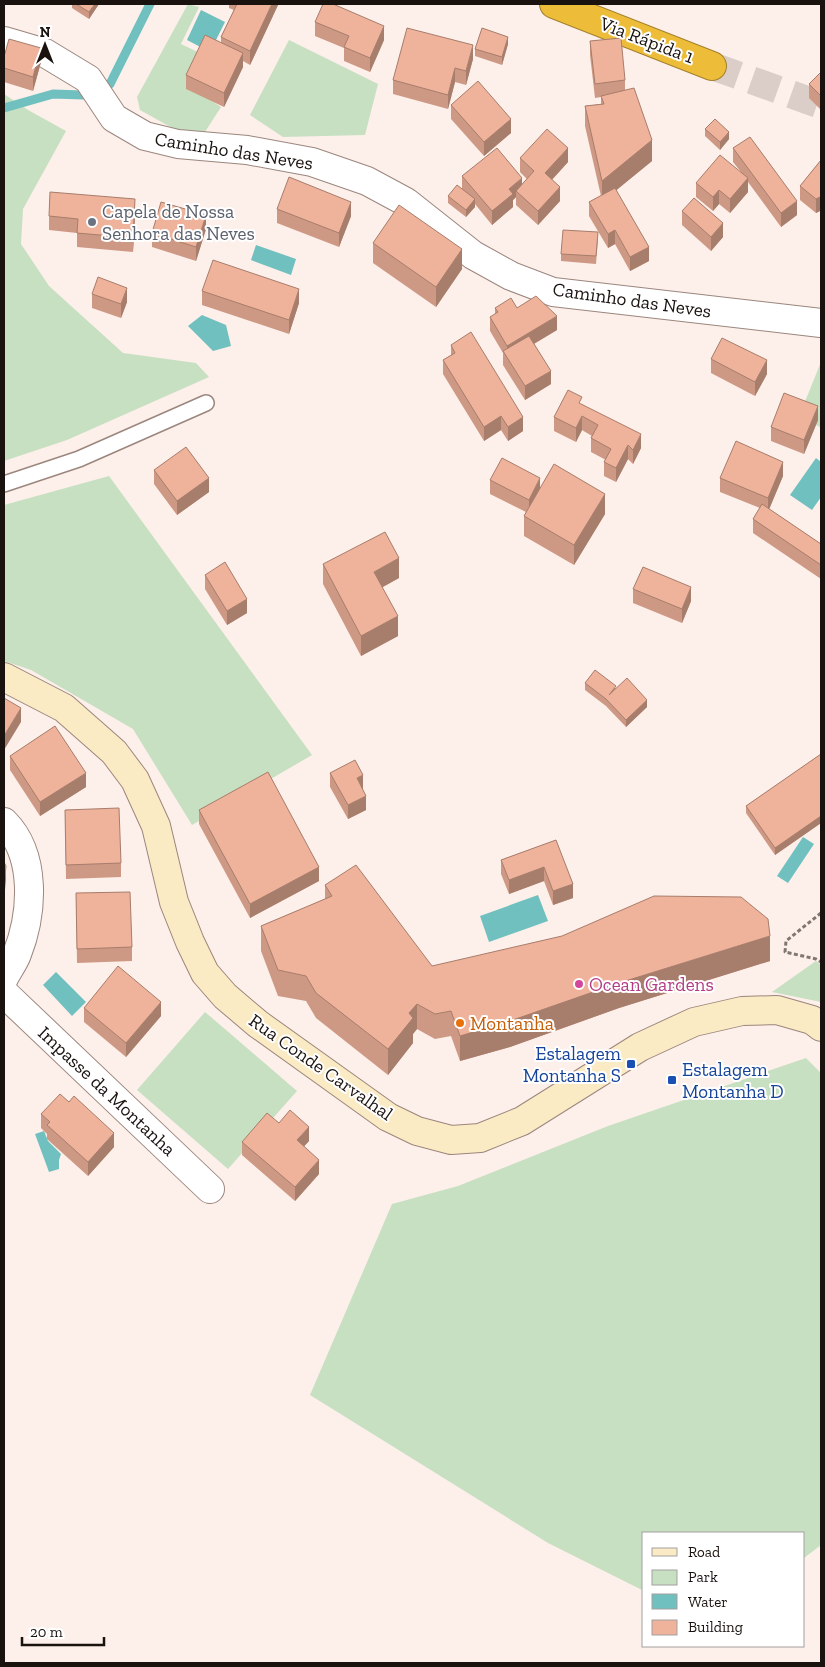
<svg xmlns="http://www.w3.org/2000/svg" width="825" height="1667" font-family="'Zilla Slab',serif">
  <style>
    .green { fill: #c7e0c2 }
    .water { fill: #70c0c0 }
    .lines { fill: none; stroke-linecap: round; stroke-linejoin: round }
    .stream { stroke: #70c0c0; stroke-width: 9 }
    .highway-tunnel { stroke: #dbcec9; stroke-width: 28; stroke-dasharray: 28 14; stroke-linecap: butt }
    .lane-casing { stroke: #9b867e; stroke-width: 18 }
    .street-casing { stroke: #9b867e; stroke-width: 30 }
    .secondary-casing { stroke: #9b867e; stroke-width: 30 }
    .highway-casing { stroke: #a3812b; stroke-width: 30 }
    .path { stroke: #807672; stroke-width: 3; stroke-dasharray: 4 2.5; stroke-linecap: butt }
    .lane { stroke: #fff; stroke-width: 15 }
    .street { stroke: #fff; stroke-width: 28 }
    .secondary { stroke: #faebc4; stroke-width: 28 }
    .highway { stroke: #edbd3a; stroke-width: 28 }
    .wall { fill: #ce9984 }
    .shaded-wall { fill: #a77d6c }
    .building { fill: #efb29a; stroke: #a77d6c }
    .worship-dot { fill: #6b7280; stroke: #fff; stroke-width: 2 }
    .hotel-dot { fill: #d1479c; stroke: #fff; stroke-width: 2 }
    .food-dot { fill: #e8710a; stroke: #fff; stroke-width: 2 }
    .transit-dot { fill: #1a4fb4; stroke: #fff; stroke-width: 2 }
    .labels { text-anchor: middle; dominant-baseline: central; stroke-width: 4; stroke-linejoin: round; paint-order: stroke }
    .street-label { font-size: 19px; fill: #19120f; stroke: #fff }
    .worship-label { font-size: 19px; fill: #5b616d; stroke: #fff; text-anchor: start }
    .hotel-label { font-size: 19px; fill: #b23c85; stroke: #fff; text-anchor: start }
    .food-label { font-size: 19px; fill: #c56008; stroke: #fff; text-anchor: start }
    .transit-label { font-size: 19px; fill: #164399; stroke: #fff; text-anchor: end }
  </style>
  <rect width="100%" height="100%" fill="#fdefea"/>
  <g class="green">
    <path d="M188,4L199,7L181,44L202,54L187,85L221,107L203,135H185L140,110L137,97Z"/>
    <path d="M289,40L378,84L365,135L283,137L250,115Z"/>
    <path d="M4,94L28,110L66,131L23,209L21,244L49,286L123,353L196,363L209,377L67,440L4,461Z"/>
    <path d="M821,362V428L800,414Z"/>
    <path d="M109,476L312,755L192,825L133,729L31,670L4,661V505Z"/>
    <path d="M816,961L821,965V1002L772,992Z"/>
    <path d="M205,1012L297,1091L228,1169L137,1090Z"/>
    <path d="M806,1058L821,1073V1545L804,1558V1533H644V1591L548,1543L310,1395L392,1204L458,1186L608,1126Z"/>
  </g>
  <g class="water">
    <path d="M201,10L225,22L210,52L187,40Z"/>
    <path d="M256,245L296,259L291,275L251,260Z"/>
    <path d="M202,315L226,325L231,346L213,351L188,326Z"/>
    <path d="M816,458L821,462V497L812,510L790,495Z"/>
    <path d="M803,837L814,844L788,883L777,876Z"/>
    <path d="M538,895L548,921L489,942L480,916Z"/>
    <path d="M56,972L86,1002L72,1016L43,985Z"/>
    <path d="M44,1131L48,1141L61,1154L59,1160V1169L49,1172L35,1134Z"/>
  </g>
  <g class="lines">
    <g class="stream">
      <path d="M110,84L150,4"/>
      <path d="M4,108L53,94L83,95"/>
    </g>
    <path class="highway-tunnel" d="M712,66L821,105"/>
    <defs>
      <path id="lane" d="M4,484L79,459L206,403"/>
      <g id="street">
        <path d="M4,41L45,53L88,79L114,118L145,136L178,144L247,150L312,162L367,181L406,202L473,255L511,276L553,292L821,323"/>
        <path d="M4,822C37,855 33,913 17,954C14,962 8,970 4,978"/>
        <path d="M4,993L210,1189"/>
      </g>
      <path id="secondary" d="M4,677L64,708L114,752L135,780L156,826L174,902L190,942L205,973L225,996L258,1024L388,1117L417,1131L451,1140L480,1138L522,1121L640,1047L694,1022L742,1011L777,1010L812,1020L821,1027"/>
      <path id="highway" d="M554,4L712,66"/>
    </defs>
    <use href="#lane" class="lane-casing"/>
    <use href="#street" class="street-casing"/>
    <use href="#secondary" class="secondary-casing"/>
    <use href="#highway" class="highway-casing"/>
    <path class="path" d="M821,913L786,941L785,952L816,959L821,962"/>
    <use href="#lane" class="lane"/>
    <use href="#street" class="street"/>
    <use href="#secondary" class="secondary"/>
    <use href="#highway" class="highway"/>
  </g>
  <g class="wall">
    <path d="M72,4H99L89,19L72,8Z"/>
    <path d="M229,4H278V5L250,65L243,61V67L224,107L186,89V75L221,43V37L234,10L229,8Z"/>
    <path d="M315,22L384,40L370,72L344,61V48L315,36Z"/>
    <path d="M590,41L625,80V90L652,161L616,190L649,261L630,271L615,244L608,248L589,216V202L601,196L585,126V106L601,104V97L595,98L590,55Z"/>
    <path d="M508,44L502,65L475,56V49Z"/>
    <path d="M4,57L41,62L33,91L4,82Z"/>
    <path d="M473,59L466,85L455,82L448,109L393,94V80Z"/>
    <path d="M821,72V110L809,98V84Z"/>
    <path d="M451,105L511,133L484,156L451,119Z"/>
    <path d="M705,129L729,139L720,150L705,136Z"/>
    <path d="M733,148L797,215L781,227L748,182V192L730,213L719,204L713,211L696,197V183L741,172L733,162Z"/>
    <path d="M520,158L568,162L552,180L560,201L538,225L516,205V197L513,200V207L492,225L475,204V207L466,217L448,203V196L462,190V176L522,184L527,179L520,172Z"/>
    <path d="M821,160V212L820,211L816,213L800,200V186Z"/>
    <path d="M277,209L351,216L339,247L277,223Z"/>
    <path d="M682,211L723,237L711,251L682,225Z"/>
    <path d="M135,213L133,252L77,247V233L49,230V216Z"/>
    <path d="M206,229L196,261L152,247V233Z"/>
    <path d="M598,239L596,264L561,261V254Z"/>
    <path d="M373,243L462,269L436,307L373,263Z"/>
    <path d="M202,291L299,303L289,334L202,305Z"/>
    <path d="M92,294L127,302L121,318L92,308Z"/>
    <path d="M495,308H517L557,330L534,344L551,384L525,400L503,365V353L490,331V317L495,314Z"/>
    <path d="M451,345L523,431L508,441L501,430L484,441L443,374V360L451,355Z"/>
    <path d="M711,359L767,374L755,396L711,373Z"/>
    <path d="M582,404L641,448L633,464L628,459L616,482L604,476V462L606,460L591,452V438L592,436L582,430L576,442L554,431V417Z"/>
    <path d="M818,420L804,454L771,441V427Z"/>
    <path d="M154,470L209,492L177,515L154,484Z"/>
    <path d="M783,476L769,509L821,544V579L753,533V519L760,508L720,492V478Z"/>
    <path d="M490,480L540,488L605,514L574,565L524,536V516L526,512L490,494Z"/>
    <path d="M323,564L399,578L382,587L398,636L361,656L323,584Z"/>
    <path d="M205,575L247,613L227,625L205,589Z"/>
    <path d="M633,589L691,601L682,623L633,603Z"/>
    <path d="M585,683L616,688L647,707L626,727L606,706L585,690Z"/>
    <path d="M821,754V823L775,855L746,813V806Z"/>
    <path d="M10,756L86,787L40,816L10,770Z"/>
    <path d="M330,773L363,789L366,810L348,819L330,787Z"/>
    <path d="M65,810L121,863V877L66,879Z"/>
    <path d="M199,810L319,881L250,918L199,824Z"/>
    <path d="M556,840L573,898L553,905L544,881L509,894L501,874V860Z"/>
    <path d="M325,885L432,966L770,961L619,1008L510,1047L460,1061L451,1036L435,1039L417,1029L413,1034V1043L388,1075L316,1018L306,1001L278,996L261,951V926L325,899Z"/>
    <path d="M76,893L132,947V961L77,963Z"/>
    <path d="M84,1008L161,1016L126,1057L84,1022Z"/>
    <path d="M41,1114L114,1147L88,1176L47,1139V1134L41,1128Z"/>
    <path d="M279,1123L309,1141L304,1146L319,1174L295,1201L242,1155V1142Z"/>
  </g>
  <g class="shaded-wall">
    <path d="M95,4H99L89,19V12Z"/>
    <path d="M272,4H278V5L250,65V51Z"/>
    <path d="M384,26V40L370,72V58Z"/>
    <path d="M508,37V44L502,65V57Z"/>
    <path d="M473,45V59L466,85V71Z"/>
    <path d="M41,48V62L33,91V77Z"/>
    <path d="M243,53V67L224,107V93Z"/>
    <path d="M455,68V82L448,109V95Z"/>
    <path d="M511,119V133L484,156V142Z"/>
    <path d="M729,132V139L720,150V142Z"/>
    <path d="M652,140V161L602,202V181Z"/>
    <path d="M568,148V162L545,187V173Z"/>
    <path d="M522,178V192L516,191V197L513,200V207L492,225V211L509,189Z"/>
    <path d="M748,178V192L730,213V199Z"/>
    <path d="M560,187V201L538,225V211Z"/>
    <path d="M719,190V204L713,211V197Z"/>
    <path d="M820,197V211L816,213V199Z"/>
    <path d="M135,199V213L133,252V238Z"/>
    <path d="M475,199V207L466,217V210Z"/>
    <path d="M797,201V215L781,227V213Z"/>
    <path d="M351,202V216L339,247V233Z"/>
    <path d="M206,215V229L196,261V247Z"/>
    <path d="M723,223V237L711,251V237Z"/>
    <path d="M615,230V244L608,248V234Z"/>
    <path d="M649,247V261L630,271V257Z"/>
    <path d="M462,249V269L436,307V287Z"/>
    <path d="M127,288V302L121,318V304Z"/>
    <path d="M299,289V303L289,334V320Z"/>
    <path d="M557,316V330L508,359L507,358V346Z"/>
    <path d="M767,360V374L755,396V382Z"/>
    <path d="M551,371V384L525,400V386Z"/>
    <path d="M818,406V420L804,454V440Z"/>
    <path d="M501,416V430L484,441V427Z"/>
    <path d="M582,416V430L576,442V428Z"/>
    <path d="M523,417V431L508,441V427Z"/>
    <path d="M641,434V448L633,464V450Z"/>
    <path d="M628,445V459L616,482V468Z"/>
    <path d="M783,462V476L768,512V498Z"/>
    <path d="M209,478V492L177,515V501Z"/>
    <path d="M540,478V492L529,514V500Z"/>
    <path d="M605,494V514L574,565V545Z"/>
    <path d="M399,558V578L374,592V572Z"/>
    <path d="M691,587V601L682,623V609Z"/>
    <path d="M247,599V613L227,625V611Z"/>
    <path d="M398,616V636L361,656V636Z"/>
    <path d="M647,700V707L626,727V720Z"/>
    <path d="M21,708V722L4,750V736Z"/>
    <path d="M86,773V787L40,816V802Z"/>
    <path d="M363,775V789L357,792V778Z"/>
    <path d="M366,796V810L348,819V805Z"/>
    <path d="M821,816V823L775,855V848Z"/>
    <path d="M6,866V880L4,900V886Z"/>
    <path d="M319,867V881L250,918V904Z"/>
    <path d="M544,867V881L509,894V880Z"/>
    <path d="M573,884V898L553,905V891Z"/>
    <path d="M770,936V961L619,1008L510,1047L460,1061V1036L619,983Z"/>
    <path d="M161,1002V1016L126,1057V1043Z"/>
    <path d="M417,1004V1029L413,1034V1043L388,1075V1049L409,1013Z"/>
    <path d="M309,1127V1141L297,1154V1140Z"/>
    <path d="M114,1133V1147L88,1176V1162Z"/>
    <path d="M319,1160V1174L295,1201V1187Z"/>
  </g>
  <g class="building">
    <path d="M76,4H95L89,12Z"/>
    <path d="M237,4H272L250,51L221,37Z"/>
    <path d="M323,4H333L384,26L370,58L344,47L349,36L315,22Z"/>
    <path d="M407,28L473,45L466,71L455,68L448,95L393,80Z"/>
    <path d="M482,28L508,37L502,57L475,49Z"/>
    <path d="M205,35L243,53L224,93L186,75Z"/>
    <path d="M621,38L625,80L595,84L590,41Z"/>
    <path d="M9,39L41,48L33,77L4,68V57Z"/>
    <path d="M821,72V96L809,84Z"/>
    <path d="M478,81L511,119L484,142L451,105Z"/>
    <path d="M634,88L652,140L602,181L585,106L604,104L601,96Z"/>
    <path d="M715,119L729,132L720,142L705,129Z"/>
    <path d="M547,129L568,148L545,173L560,187L538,211L516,191L534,171L520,158Z"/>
    <path d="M750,137L797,201L781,213L733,148Z"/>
    <path d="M497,148L522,178L509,189L513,194L492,211L462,176Z"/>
    <path d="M720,155L748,178L730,199L719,190L713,197L696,183Z"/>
    <path d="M821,160V198L820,197L816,199L800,186Z"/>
    <path d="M289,177L351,202L339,233L277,209Z"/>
    <path d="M457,185L475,199L466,210L448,196Z"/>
    <path d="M615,188L649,247L630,257L615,230L608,234L589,202Z"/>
    <path d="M50,192L135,199L133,238L77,233L78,219L49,216Z"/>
    <path d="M694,198L723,223L711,237L682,211Z"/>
    <path d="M161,202L206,215L196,247L152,233Z"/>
    <path d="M399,205L462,249L436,287L373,243Z"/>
    <path d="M563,230L598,232L596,256L561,254Z"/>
    <path d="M213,260L299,289L289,320L202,291Z"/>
    <path d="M98,277L127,288L121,304L92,294Z"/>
    <path d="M536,296L557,316L507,346L490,317L498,312L495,308L511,298L517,308Z"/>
    <path d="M471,332L523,417L508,427L501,416L484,427L443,360L455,353L451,345Z"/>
    <path d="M529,336L551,371L525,386L503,351Z"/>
    <path d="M722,338L767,360L755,382L711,359Z"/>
    <path d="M568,390L582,397L579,403L641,434L633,450L628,445L616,468L604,462L611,449L591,438L598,425L582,416L576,428L554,417Z"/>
    <path d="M784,393L818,406L804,440L771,427Z"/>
    <path d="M736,441L783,462L768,498L720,478Z"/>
    <path d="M186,447L209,478L177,501L154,470Z"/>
    <path d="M502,458L540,478L529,500L490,480Z"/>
    <path d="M554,464L605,494L574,545L524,516Z"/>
    <path d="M762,504L821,544V565L753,519Z"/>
    <path d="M385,532L399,558L374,572L398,616L361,636L323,564Z"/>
    <path d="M225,562L247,599L227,611L205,575Z"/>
    <path d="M643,567L691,587L682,609L633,589Z"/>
    <path d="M595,670L616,686L609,695L627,678L647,700L626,720L606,699L585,683Z"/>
    <path d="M4,698L21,708L4,736Z"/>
    <path d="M55,726L86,773L40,802L10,756Z"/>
    <path d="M821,754V816L775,848L746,806Z"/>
    <path d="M355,760L363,775L357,778L366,796L348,805L330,773Z"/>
    <path d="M268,772L319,867L250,904L199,810Z"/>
    <path d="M119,808L121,863L66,865L65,810Z"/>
    <path d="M556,840L573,884L553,891L544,867L509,880L501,860Z"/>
    <path d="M4,862L6,866L4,886Z"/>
    <path d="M356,865L432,966L562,936L654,896L741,897L768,919L770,936L619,983L510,1021L460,1036L451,1011L435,1014L417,1004L409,1013L413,1018L388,1049L316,993L306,976L278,970L261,926L332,896L325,885Z"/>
    <path d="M130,892L132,947L77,949L76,893Z"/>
    <path d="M118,966L161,1002L126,1043L84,1008Z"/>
    <path d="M60,1094L69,1102L74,1096L114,1133L88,1162L47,1125L50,1122L41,1114Z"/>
    <path d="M290,1110L309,1127L297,1140L319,1160L295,1187L242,1142L267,1113L279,1123Z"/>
  </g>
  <circle class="worship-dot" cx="92" cy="222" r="5"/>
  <circle class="hotel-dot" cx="579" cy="984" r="5"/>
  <circle class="food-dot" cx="460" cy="1023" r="5"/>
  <g class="transit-dot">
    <rect x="626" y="1059" width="10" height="10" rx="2.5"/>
    <rect x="667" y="1075" width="10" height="10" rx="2.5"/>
  </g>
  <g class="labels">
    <g class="street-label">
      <text transform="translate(647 40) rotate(21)">Via Rápida 1</text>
      <text transform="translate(234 151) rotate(9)">Caminho das Neves</text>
      <text transform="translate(632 300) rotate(8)">Caminho das Neves</text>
      <text transform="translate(321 1067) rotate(35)">Rua Conde Carvalhal</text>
      <text transform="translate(107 1091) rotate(43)">Impasse da Montanha</text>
    </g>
    <g class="worship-label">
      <text x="102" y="211">Capela de Nossa<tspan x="102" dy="22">Senhora das Neves</tspan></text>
    </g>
    <g class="hotel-label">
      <text x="589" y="984">Ocean Gardens</text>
    </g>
    <g class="food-label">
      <text x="470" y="1023">Montanha</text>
    </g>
    <g class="transit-label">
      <text x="621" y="1053">Estalagem<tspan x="621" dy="22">Montanha S</tspan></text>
      <text x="682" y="1069" text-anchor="start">Estalagem<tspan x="682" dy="22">Montanha D</tspan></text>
    </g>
  </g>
  <rect width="825" height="1667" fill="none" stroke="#19120f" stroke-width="10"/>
  <rect x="642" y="1532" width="162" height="115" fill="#ffffff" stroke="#a3a09f"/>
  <rect x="652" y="1548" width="25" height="8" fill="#faebc4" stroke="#a3a09f"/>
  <text x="688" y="1557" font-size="15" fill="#19120f">Road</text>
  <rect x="652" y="1570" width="25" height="15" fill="#c7e0c2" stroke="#a3a09f"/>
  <text x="688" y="1582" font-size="15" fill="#19120f">Park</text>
  <rect x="652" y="1594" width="25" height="15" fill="#70c0c0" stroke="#a3a09f"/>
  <text x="688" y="1607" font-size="15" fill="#19120f">Water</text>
  <rect x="652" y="1620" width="25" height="15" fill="#efb29a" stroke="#a3a09f"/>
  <text x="688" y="1632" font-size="15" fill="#19120f">Building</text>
  <g transform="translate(45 45)" stroke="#ffffff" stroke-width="4" paint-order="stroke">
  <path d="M0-4L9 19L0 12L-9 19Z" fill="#19120f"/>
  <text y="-8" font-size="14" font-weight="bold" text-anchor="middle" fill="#19120f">N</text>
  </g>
  <path d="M22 1637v8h82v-8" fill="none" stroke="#19120f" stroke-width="2.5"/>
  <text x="30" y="1637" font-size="15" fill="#19120f" stroke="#ffffff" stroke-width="4" paint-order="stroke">20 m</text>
</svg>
